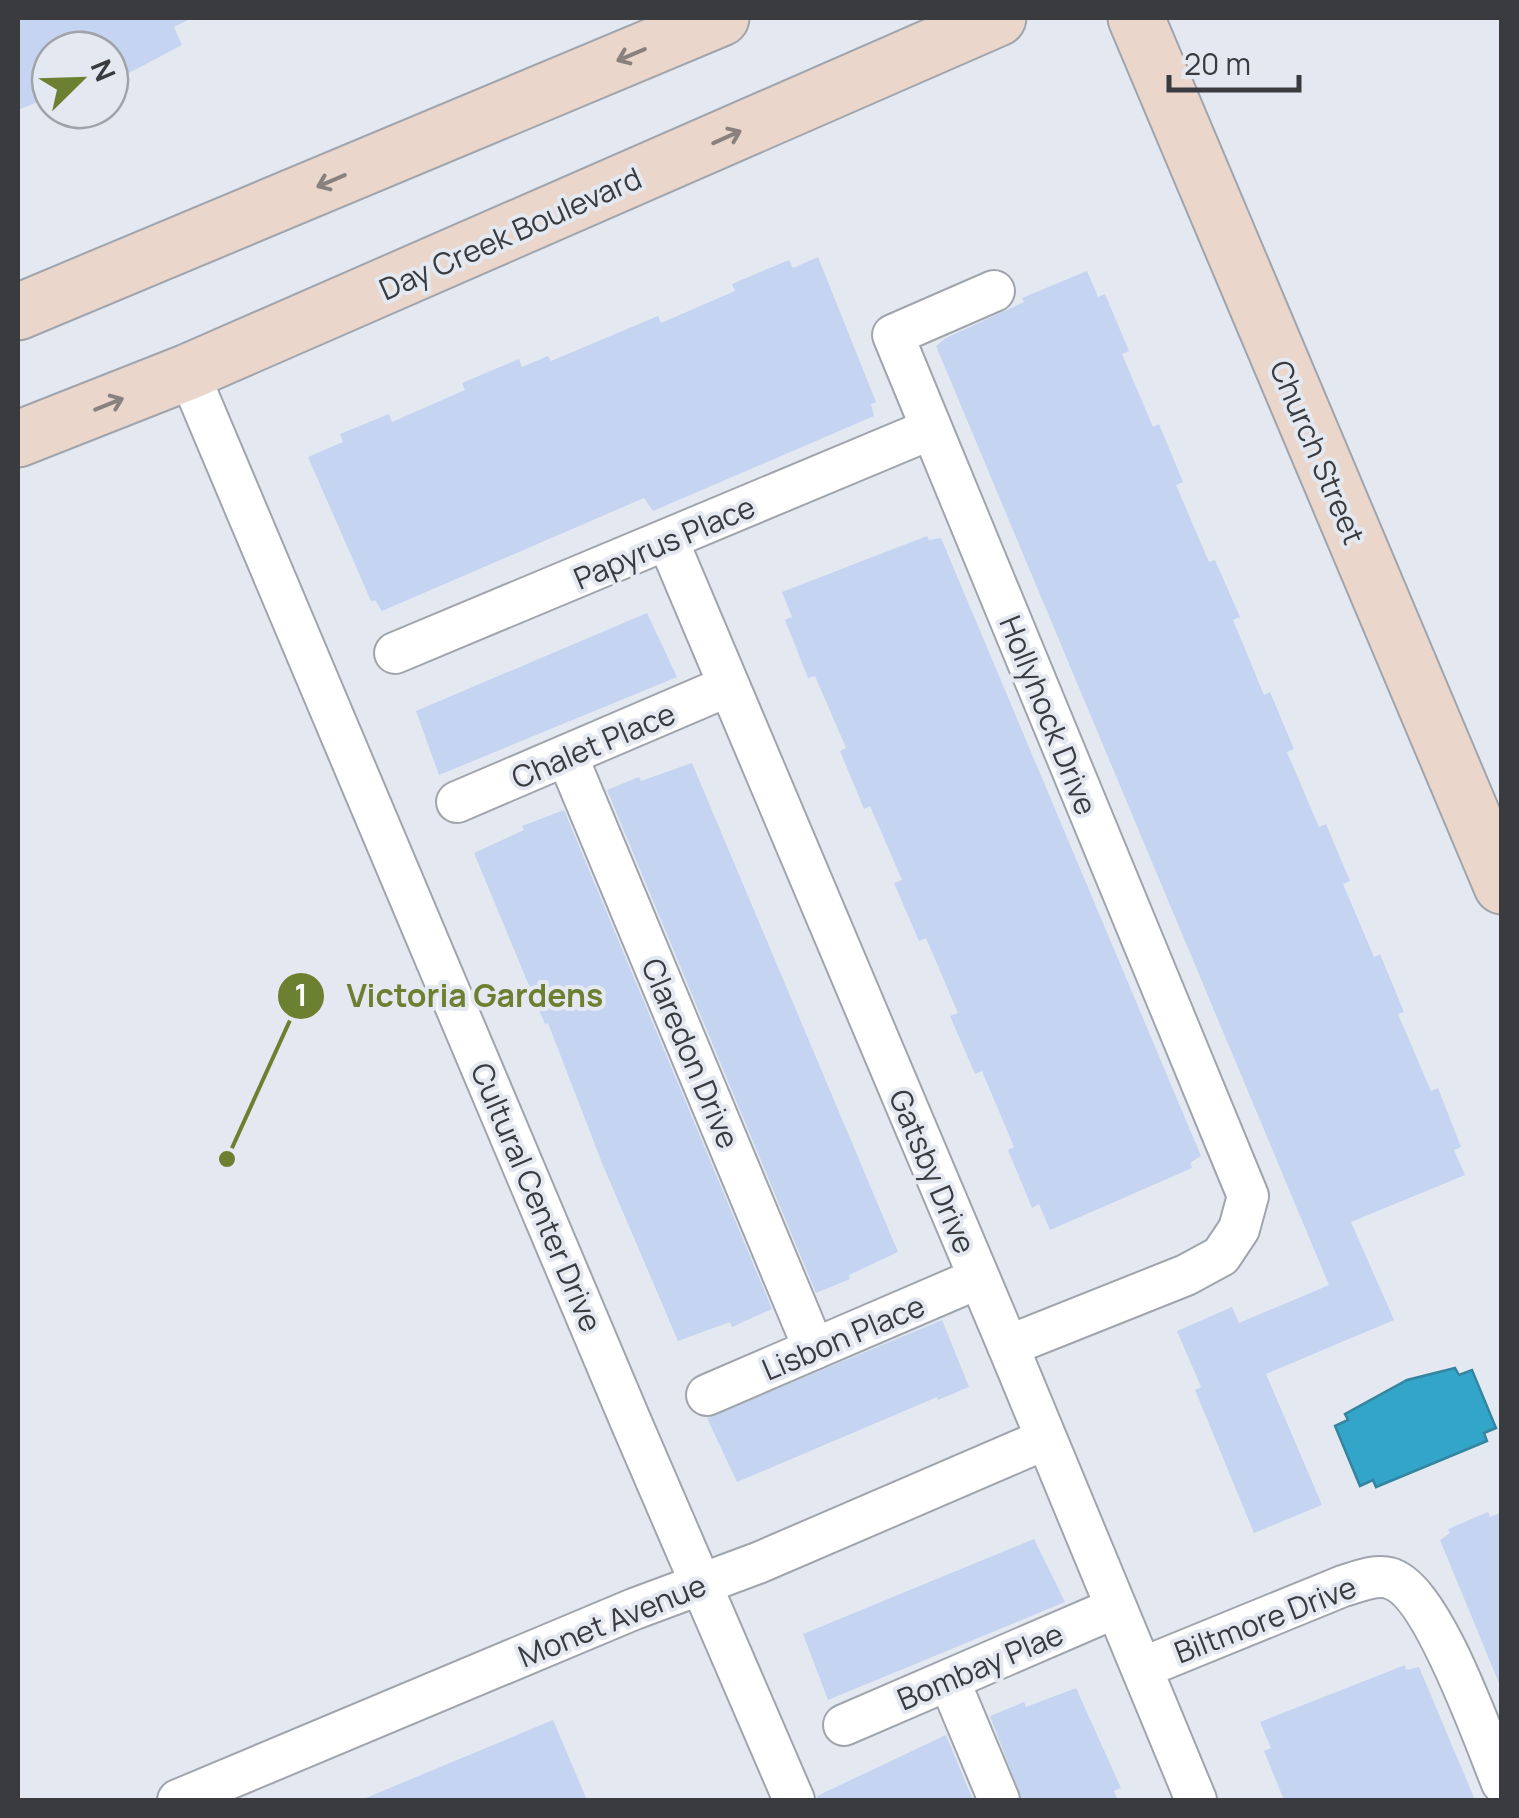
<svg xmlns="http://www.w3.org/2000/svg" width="1519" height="1818" font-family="Manrope,sans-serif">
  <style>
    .water { fill: #32a5c9; stroke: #3485a0; stroke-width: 2.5 }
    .building { fill: #c4d4f1 }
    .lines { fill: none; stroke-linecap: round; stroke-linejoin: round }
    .minor-casing { stroke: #a0a5ad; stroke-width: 44 }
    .secondary-casing { stroke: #a0a5ad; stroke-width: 59 }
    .minor { stroke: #fff; stroke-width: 40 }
    .secondary { stroke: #ead6cb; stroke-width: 55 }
    .oneway { stroke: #89817e }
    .labels { text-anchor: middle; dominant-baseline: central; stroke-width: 8; stroke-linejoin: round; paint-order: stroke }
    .street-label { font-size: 30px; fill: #393b3f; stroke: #e4e9f1 }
    .leader { fill: none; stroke: #6b8031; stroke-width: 4 }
    .callout-dot { fill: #6b8031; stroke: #e4e9f1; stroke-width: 4 }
    .mark-label { font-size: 30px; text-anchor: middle; font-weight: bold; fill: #fff }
    .callout-label { font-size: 32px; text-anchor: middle; font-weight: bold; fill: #6b8031; stroke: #e4e9f1; stroke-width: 8; stroke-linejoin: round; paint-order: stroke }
  </style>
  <rect width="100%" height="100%" fill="#e4e9f1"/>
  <path class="water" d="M1455,1368L1459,1375L1472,1370L1496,1428L1484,1433L1487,1441L1376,1487L1373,1480L1360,1486L1335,1426L1348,1420L1345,1414L1407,1380Z"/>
  <g class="building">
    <path d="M18,18H192L174,27L182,45L125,75L116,54L110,57V50H50V97L18,110Z"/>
    <path d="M818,257L876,402L871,404L874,416L653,511L644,498L382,611L375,600L371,601L308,457L343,442L340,434L389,414L392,422L465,390L462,383L519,359L522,367L548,356L551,361L658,316L661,323L735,291L732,284L789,260L793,268Z"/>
    <path d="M1087,271L1098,297L1105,294L1129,351L1122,354L1153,427L1159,424L1183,482L1176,485L1209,562L1215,560L1240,617L1233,620L1264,695L1270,692L1294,749L1287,752L1319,827L1326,824L1350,881L1343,884L1374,957L1380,954L1404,1012L1398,1014L1431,1091L1438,1088L1461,1147L1454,1150L1465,1175L1351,1222L1394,1320L1266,1374L1322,1505L1254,1533L1195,1390L1201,1387L1177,1331L1232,1307L1239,1323L1329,1285L936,346L946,338L1024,302L1022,298Z"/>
    <path d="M927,536L929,540L941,538L1201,1156L1190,1163L1192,1168L1050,1230L1039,1204L1032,1208L1008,1150L1014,1147L982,1071L975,1074L950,1016L958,1013L926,938L919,941L894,883L902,880L870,806L864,809L840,751L846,748L815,676L808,678L785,620L792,617L782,592Z"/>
    <path d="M647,613L677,677L439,775L416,711Z"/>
    <path d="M692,763L898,1252L849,1275L850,1279L816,1293L607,790L639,777L641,781Z"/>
    <path d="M564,810L772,1309L732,1327L730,1322L678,1341L602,1163L548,1023L545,1024L474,853L524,830L522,826Z"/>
    <path d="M942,1320L969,1387L938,1400L937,1397L737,1482L707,1418Z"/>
    <path d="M1488,1512L1490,1517L1502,1512L1501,1688L1440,1540L1450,1533L1448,1529Z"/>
    <path d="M1034,1539L1065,1602L828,1700L803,1634Z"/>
    <path d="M1405,1665L1406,1670L1419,1667L1475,1800H1284L1264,1751L1271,1748L1260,1722Z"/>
    <path d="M1076,1688L1121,1788L1114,1791L1118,1800H1022L990,1716L1024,1702L1026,1707Z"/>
    <path d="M553,1720L587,1800H361Z"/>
    <path d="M946,1735L973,1800H817V1796Z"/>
  </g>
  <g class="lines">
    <defs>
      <g id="minor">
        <path d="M994,291L893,335L1248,1196L1239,1229L1221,1256L1186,1275L1008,1346"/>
        <path d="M188,372L631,1422L794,1800"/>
        <path d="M668,541L1008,1346L1196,1800"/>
        <path d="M395,653L931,429"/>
        <path d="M567,756L814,1349"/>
        <path d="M457,802L728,686"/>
        <path d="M707,1395L979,1278"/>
        <path d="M1142,1668L1343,1586C1357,1582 1375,1574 1389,1578C1433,1589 1484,1740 1502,1783"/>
        <path d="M949,1680L999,1800"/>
        <path d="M844,1725L1115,1608"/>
        <path d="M178,1800L634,1609L758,1563L1046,1439"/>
      </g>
      <g id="secondary">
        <path d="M1136,18L1502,886"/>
        <path d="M18,312L721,18"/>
        <path d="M18,439L188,372L998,18"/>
      </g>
    </defs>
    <use href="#minor" class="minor-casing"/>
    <use href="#secondary" class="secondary-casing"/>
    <use href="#minor" class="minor"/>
    <use href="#secondary" class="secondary"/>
  </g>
  <defs><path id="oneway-shaft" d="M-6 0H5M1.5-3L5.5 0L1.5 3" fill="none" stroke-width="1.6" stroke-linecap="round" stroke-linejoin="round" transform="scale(2.5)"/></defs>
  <g class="oneway">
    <use href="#oneway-shaft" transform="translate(631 55) rotate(157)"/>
    <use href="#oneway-shaft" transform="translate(727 137) rotate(-24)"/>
    <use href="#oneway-shaft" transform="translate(331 181) rotate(157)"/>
    <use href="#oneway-shaft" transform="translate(109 404) rotate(-22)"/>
  </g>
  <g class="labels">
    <g class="street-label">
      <text transform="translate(510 233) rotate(-24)">Day Creek Boulevard</text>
      <text transform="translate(1318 452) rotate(67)">Church Street</text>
      <text transform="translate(664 542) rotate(-23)">Papyrus Place</text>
      <text transform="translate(1049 715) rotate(68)">Hollyhock Drive</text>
      <text transform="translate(593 745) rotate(-23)">Chalet Place</text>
      <text transform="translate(691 1053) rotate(67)">Claredon Drive</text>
      <text transform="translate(933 1171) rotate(67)">Gatsby Drive</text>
      <text transform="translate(537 1197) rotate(67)">Cultural Center Drive</text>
      <text transform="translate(843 1337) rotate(-23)">Lisbon Place</text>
      <text transform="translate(1265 1619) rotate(-21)">Biltmore Drive</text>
      <text transform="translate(612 1620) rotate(-22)">Monet Avenue</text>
      <text transform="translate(980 1666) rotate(-23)">Bombay Plae</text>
    </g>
  </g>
  <path class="leader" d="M227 1159L301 996"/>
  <g class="callout-dot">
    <circle cx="227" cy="1159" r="10"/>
    <circle cx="301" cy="996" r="25"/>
  </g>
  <g class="mark-label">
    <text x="301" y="1006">1</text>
  </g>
  <g class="callout-label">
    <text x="475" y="1007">Victoria Gardens</text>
  </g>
  <rect width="1519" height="1818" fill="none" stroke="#393b3f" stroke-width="40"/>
  <g transform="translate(80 80) rotate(67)"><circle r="48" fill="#e4e9f1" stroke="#a0a3aa" stroke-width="2.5"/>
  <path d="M0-8L18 38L0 25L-18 38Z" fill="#6b8031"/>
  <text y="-15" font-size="28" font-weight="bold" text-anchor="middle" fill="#393b3f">N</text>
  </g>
  <path d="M1169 75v15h130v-15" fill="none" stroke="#393b3f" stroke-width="5"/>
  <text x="1184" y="75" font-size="30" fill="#393b3f" stroke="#e4e9f1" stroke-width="8" paint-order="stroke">20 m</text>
</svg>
